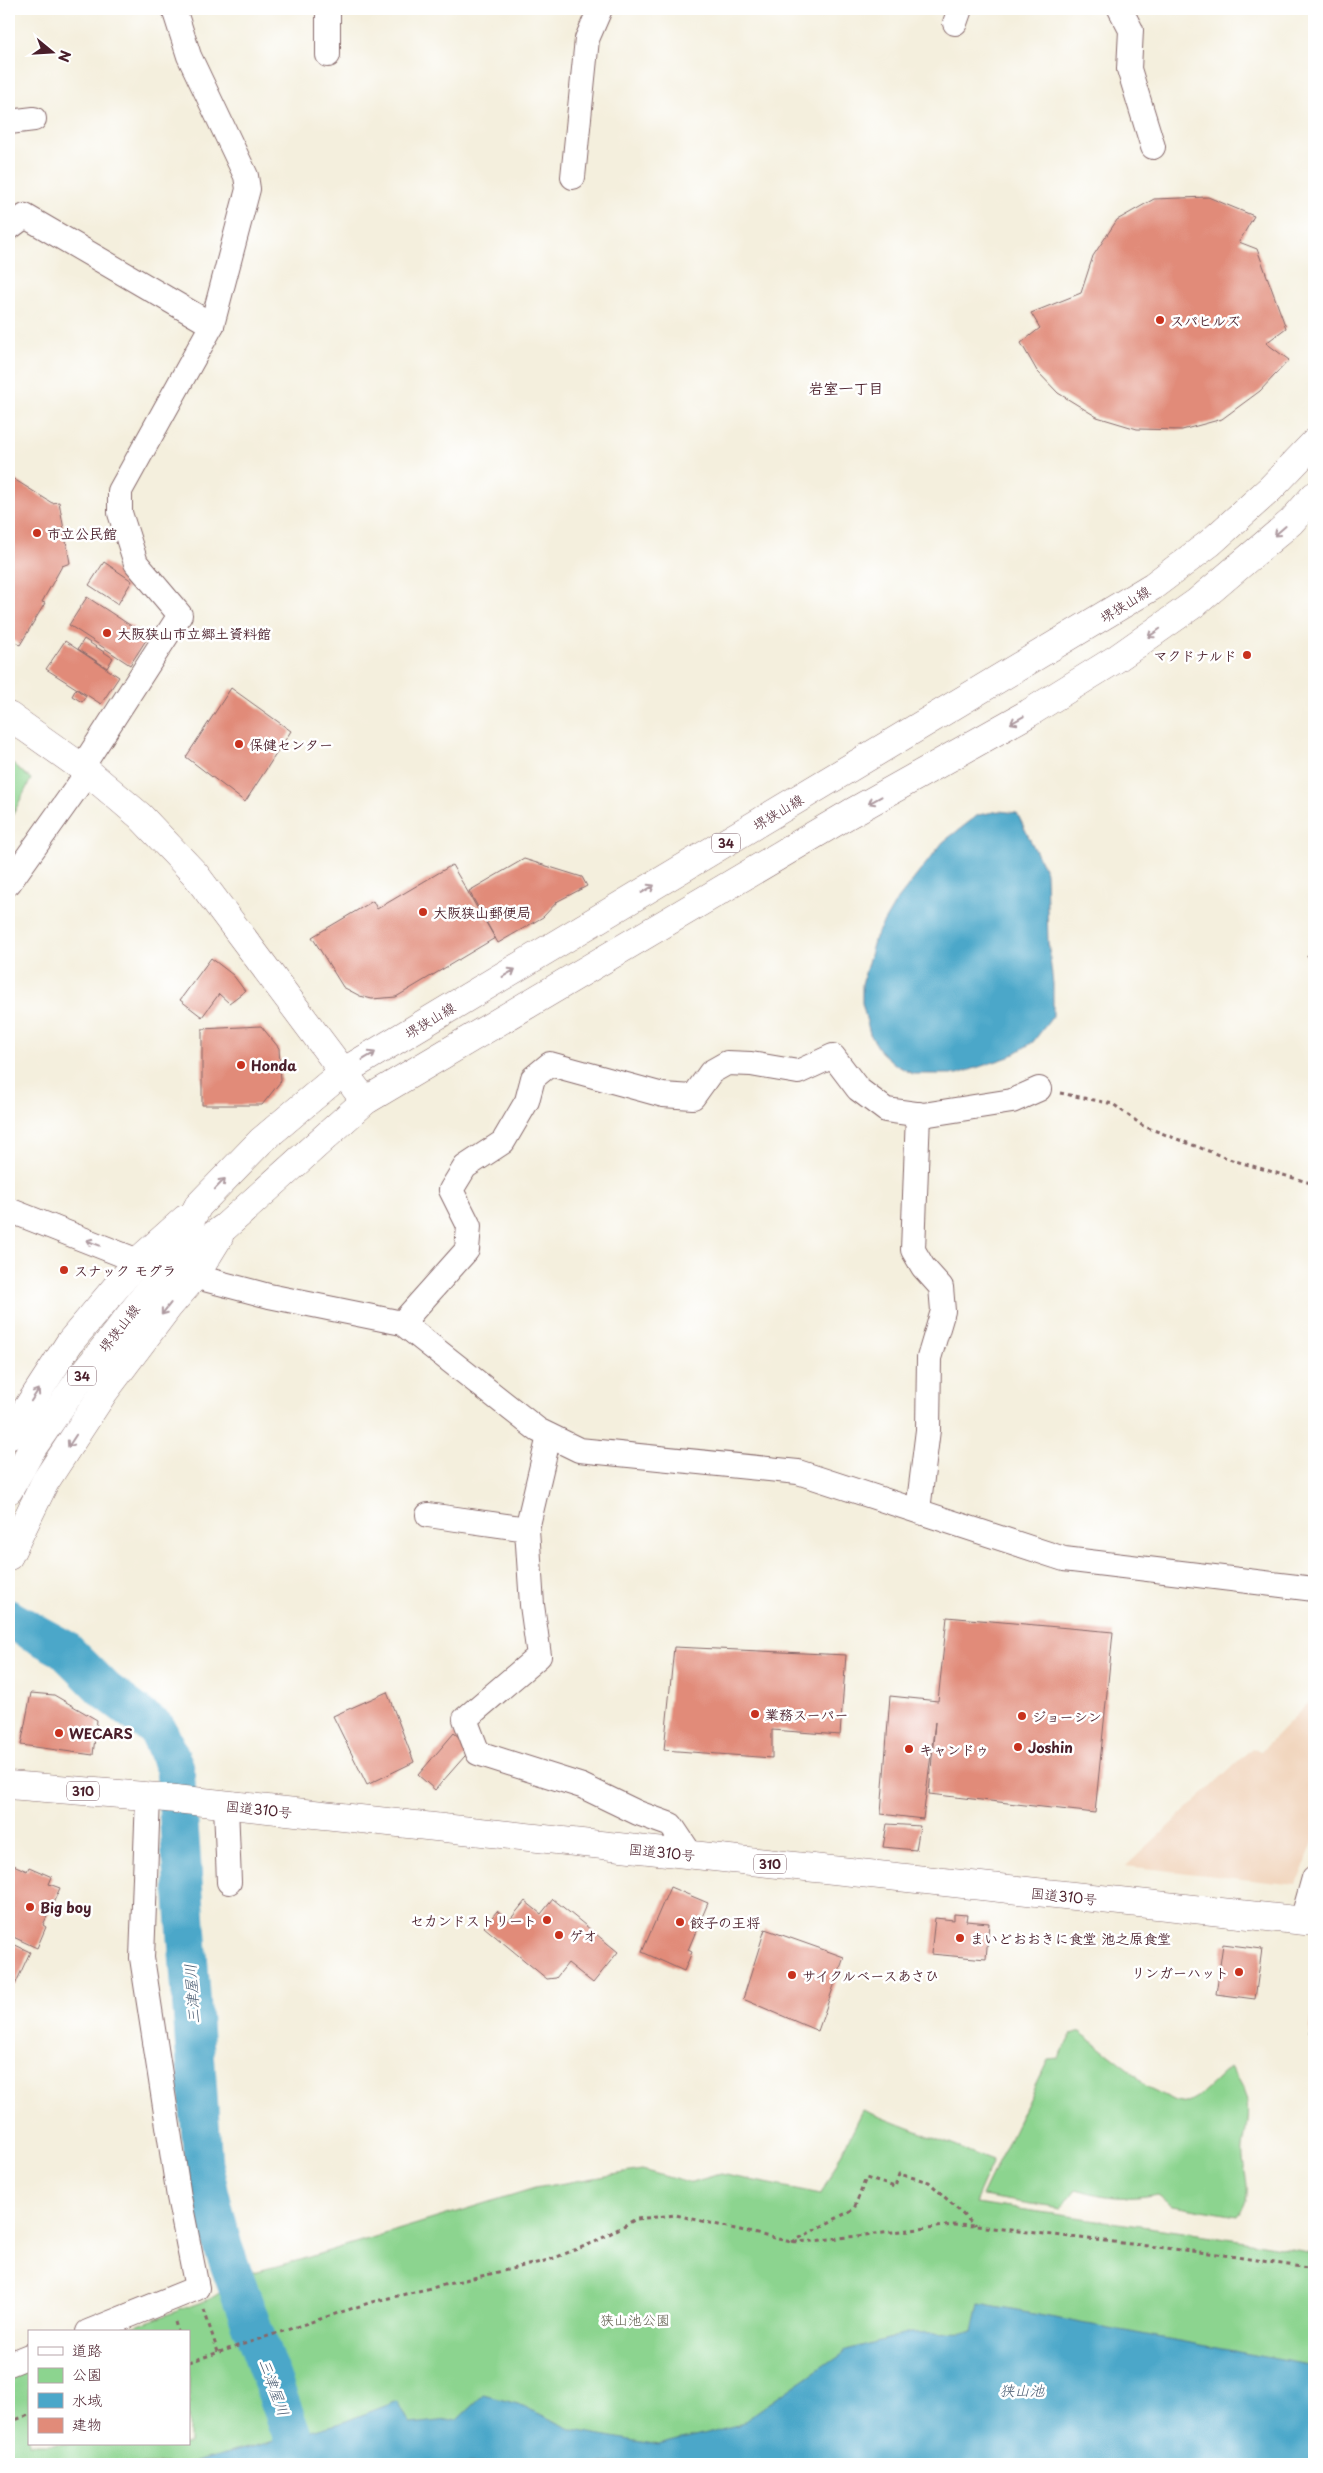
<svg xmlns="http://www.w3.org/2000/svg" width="1323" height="2473" font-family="'Playpen Sans','Klee One',sans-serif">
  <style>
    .built { fill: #f1d5bd }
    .green { fill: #8cd48f; stroke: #6b7a5d }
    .water { fill: #4ba7c9; stroke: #4a637a }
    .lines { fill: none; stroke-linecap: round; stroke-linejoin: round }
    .river { stroke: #4ba7c9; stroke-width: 39 }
    .building { fill: #e18b79 }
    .minor-casing { stroke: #866869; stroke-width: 26 }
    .tertiary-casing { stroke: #866869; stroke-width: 29 }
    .primary-casing { stroke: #866869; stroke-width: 29 }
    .trunk-casing { stroke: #866869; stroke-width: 29 }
    .path { stroke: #866869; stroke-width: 3; stroke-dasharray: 4 4; stroke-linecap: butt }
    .minor { stroke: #fff; stroke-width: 24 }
    .tertiary { stroke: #fff; stroke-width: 28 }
    .primary { stroke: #fff; stroke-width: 28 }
    .trunk { stroke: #fff; stroke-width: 28 }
    .oneway { stroke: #ae9aa0 }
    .poi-dot { fill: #c8321e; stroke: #fff; stroke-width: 2 }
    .labels { text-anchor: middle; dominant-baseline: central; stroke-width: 5; stroke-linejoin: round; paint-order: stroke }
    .shield { fill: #fff; stroke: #80626b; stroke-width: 1 }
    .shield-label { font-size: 12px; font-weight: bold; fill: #4a1f2b }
    .poi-label { font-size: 14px; font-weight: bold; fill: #4a1f2b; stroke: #fff; text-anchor: start }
    .street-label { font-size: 14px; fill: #4a1f2b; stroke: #fff }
    .park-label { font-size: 14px; fill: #615e4e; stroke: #fff }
    .neighbourhood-label { font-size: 15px; font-weight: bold; fill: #4a1f2b; stroke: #fff }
    .water-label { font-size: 15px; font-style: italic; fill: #4a5c72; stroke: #fff }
  </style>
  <rect width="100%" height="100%" fill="#fff"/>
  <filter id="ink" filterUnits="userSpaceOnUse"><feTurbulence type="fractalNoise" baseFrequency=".02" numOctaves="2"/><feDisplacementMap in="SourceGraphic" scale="10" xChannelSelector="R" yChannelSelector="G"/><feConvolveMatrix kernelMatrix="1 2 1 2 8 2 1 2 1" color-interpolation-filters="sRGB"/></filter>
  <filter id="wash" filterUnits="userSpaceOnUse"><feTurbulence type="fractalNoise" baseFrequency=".0096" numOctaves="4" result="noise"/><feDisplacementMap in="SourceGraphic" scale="20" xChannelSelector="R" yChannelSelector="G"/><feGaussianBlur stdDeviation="1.12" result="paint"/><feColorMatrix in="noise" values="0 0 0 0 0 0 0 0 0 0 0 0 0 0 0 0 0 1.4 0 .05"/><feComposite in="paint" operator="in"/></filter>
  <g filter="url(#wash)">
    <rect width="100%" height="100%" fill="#f4efdd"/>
    <path class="built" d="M1314,1697V1840L1296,1885L1126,1866L1252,1748L1261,1751Z"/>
    <g class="green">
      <path d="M9,761L31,779L9,822Z"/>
      <path d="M1080,2032L1136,2075L1145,2086L1176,2101L1188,2103L1197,2098L1230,2067C1237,2079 1244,2088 1247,2102C1249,2119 1245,2132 1243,2149C1241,2173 1257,2194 1237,2216L1173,2205L1158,2194C1126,2200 1107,2198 1076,2189L1061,2209L982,2196L1048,2059L1059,2058L1071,2035Z"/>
      <path d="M863,2110L993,2161L975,2203L1227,2238L1314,2253V2464H9V2372L29,2364V2444H189V2332H119L210,2299L250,2273L296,2261L535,2188L642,2170L689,2183L720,2174L821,2194Z"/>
    </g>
    <g class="water">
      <path d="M999,811L1017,813L1046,872L1048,942L1053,984V1016L1033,1042L1009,1057L958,1074H913L896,1065L881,1052L870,1034L862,1003V984L875,937L895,903L943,842L978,815Z"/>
      <path d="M979,2304L1314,2366V2464H188L341,2423L398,2401L410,2424L458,2419L483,2395L519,2404L573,2430L658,2445L738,2425L846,2350L910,2333L973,2332Z"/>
    </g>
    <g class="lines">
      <path class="river" d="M9,1619L64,1649L105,1690L157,1729L175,1768L203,2165L223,2247L292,2435"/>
    </g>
    <g id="blocks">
      <g class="building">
        <path d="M1208,197L1254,216L1239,242L1257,249L1286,328L1266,343L1289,360L1260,391L1222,419L1182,430L1137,429L1097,417L1058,393L1037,371L1021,343L1040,328L1031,313L1081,293L1093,256L1117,220L1154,199Z"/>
        <path d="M9,476L52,503L59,502L70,563L62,566L42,602L45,603L20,645L9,638Z"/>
        <path d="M104,562L132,581L118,604L89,585Z"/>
        <path d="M87,597L148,637L130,665L69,625Z"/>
        <path d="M84,639L113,658L107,668L78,649Z"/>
        <path d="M65,641L119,677L101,704L46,669Z"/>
        <path d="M231,688L291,731L245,802L186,757Z"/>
        <path d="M76,689L86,696L82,702L72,696Z"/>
        <path d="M524,859L582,877L587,886L558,901L543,917L498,943L469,891Z"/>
        <path d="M452,865L495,938L396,997L372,999L360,996L343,987L312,937L373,901L377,909Z"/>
        <path d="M211,958L233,975L245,991L229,1003L219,994L202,1017L180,1000Z"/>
        <path d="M261,1026L279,1048L281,1081L262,1105H202V1029Z"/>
        <path d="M947,1617L1113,1632L1095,1813L929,1794L935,1722L923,1819L881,1814L890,1696L938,1701Z"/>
        <path d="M674,1647L846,1655L840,1735L772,1730V1758L664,1750Z"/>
        <path d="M387,1692L414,1762L367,1785L333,1716Z"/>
        <path d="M31,1693L54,1695L97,1720L93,1755L21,1745Z"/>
        <path d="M454,1733L472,1748L435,1790L418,1775Z"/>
        <path d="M887,1824L920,1826L916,1850L883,1847Z"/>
        <path d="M9,1863L27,1871L29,1867L52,1877L49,1884L60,1888L43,1925L46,1927L37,1948L9,1935Z"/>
        <path d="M670,1887L708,1903L688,1950L692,1952L684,1971L642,1952Z"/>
        <path d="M553,1899L618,1952L593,1983L568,1963L556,1978L547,1979L484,1927L497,1911L509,1921L525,1901L541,1914Z"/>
        <path d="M954,1914L967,1915L966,1921L989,1923L986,1959L931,1954L935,1918L954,1920Z"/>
        <path d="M765,1929L844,1957L818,2031L743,1999Z"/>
        <path d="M9,1942L30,1952L15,1985L9,1982Z"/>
        <path d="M1223,1944L1262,1949L1255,1999L1216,1994Z"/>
        <path d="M1313,2006H1314V2035L1310,2034Z"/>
      </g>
    </g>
  </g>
  <g filter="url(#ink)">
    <use href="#blocks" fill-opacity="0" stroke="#866869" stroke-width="1"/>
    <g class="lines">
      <defs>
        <g id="minor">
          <path d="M328,9V55"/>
          <path d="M1120,9L1131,30L1129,69L1153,147"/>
          <path d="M955,23L960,9"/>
          <path d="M9,122L34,119"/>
          <path d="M573,177L587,39L600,9"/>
          <path d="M9,228L25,216L212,325"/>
          <path d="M82,767L180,615L136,563L120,513V491L212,325L248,189L246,176L189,56L174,9"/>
          <path d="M9,883L88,772"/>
          <path d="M918,1114L913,1250L923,1267L941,1287L943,1311L929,1358L928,1430L918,1510"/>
          <path d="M9,1210L138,1261L166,1269L269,1296L402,1323L538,1430L579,1450L798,1472L1064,1559L1314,1589"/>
          <path d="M402,1323L467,1250L469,1226L451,1190L465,1167L503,1142L527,1101L533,1078L550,1064L663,1095L693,1097L711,1072L727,1063L751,1064L798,1072L833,1056L858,1089L886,1110L923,1115L1012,1101L1039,1089"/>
          <path d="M549,1436L527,1529L532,1605L539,1656L465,1719L478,1753L582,1786L638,1813L671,1825L691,1855"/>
          <path d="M428,1515L527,1529"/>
          <path d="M226,1806L229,1882"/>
          <path d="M1302,1921L1314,1878"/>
          <path d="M88,2332L197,2288L179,2197L142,1958L148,1797"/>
          <path d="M9,2364L29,2356"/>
        </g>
        <path id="tertiary" d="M9,716L88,772L140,816L195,874L365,1101"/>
        <g id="primary">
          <path d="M169,1266L225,1227L365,1101L851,813L1029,713L1116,659L1197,602L1291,522L1314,496"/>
          <path d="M9,1436L70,1342L138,1261L185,1219"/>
          <path d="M9,1490L33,1447L79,1380L166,1269L198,1206L261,1141L343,1072L1153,586L1210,543L1270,489L1314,443"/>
          <path d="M9,1556L45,1482L104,1392L169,1306L195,1276L219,1237"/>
        </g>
        <path id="trunk" d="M9,1785L157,1797L1314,1922"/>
      </defs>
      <use href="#minor" class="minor-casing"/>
      <use href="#tertiary" class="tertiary-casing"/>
      <use href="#primary" class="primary-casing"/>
      <use href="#trunk" class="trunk-casing"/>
      <g class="path">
        <path d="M1314,953L1307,955L1314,963"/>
        <path d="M1060,1093L1113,1104L1143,1126L1232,1160L1314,1184"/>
        <path d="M792,2242L854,2209L866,2178L895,2187L899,2174L929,2182L975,2226"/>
        <path d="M204,2310L218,2352"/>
        <path d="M175,2322L178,2332"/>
        <path d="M189,2362L372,2302L549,2260L595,2242L636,2219L676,2215L791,2242L813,2241L954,2225L976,2226L1217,2254L1314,2269"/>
        <path d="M9,2422L29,2415"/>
      </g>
      <use href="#minor" class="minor"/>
      <use href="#tertiary" class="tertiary"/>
      <use href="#primary" class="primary"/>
      <use href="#trunk" class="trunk"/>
    </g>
    <defs><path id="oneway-shaft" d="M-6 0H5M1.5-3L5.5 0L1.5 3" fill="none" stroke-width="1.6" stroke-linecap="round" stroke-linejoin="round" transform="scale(1.25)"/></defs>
    <g class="oneway">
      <use href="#oneway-shaft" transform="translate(1280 531) rotate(139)"/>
      <use href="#oneway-shaft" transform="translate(1154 633) rotate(145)"/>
      <use href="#oneway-shaft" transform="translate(1017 720) rotate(151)"/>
      <use href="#oneway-shaft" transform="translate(875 800) rotate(151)"/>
      <use href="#oneway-shaft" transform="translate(648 889) rotate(-31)"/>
      <use href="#oneway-shaft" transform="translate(509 973) rotate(-31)"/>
      <use href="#oneway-shaft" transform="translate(369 1056) rotate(-31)"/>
      <use href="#oneway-shaft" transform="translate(220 1184) rotate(-46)"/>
      <use href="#oneway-shaft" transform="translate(93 1243) rotate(-159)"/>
      <use href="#oneway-shaft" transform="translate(166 1309) rotate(128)"/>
      <use href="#oneway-shaft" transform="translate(35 1395) rotate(-57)"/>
      <use href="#oneway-shaft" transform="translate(72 1441) rotate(123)"/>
    </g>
  </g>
  <g class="poi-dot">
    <circle cx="1160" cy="320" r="5"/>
    <circle cx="37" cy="533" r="5"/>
    <circle cx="107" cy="633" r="5"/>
    <circle cx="1247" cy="655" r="5"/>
    <circle cx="239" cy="744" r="5"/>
    <circle cx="423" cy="912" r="5"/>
    <circle cx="241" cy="1065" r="5"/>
    <circle cx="64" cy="1270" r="5"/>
    <circle cx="755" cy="1714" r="5"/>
    <circle cx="1022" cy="1716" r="5"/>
    <circle cx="59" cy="1733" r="5"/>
    <circle cx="1018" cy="1747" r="5"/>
    <circle cx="909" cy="1749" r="5"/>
    <circle cx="30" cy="1907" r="5"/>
    <circle cx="547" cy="1920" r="5"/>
    <circle cx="680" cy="1922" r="5"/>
    <circle cx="559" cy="1935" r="5"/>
    <circle cx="960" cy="1938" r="5"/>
    <circle cx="1239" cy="1972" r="5"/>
    <circle cx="792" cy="1975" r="5"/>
  </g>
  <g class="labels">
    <g class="shield">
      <rect x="712" y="833.5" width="28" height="19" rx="4"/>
      <rect x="68" y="1366.5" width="28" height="19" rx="4"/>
      <rect x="67" y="1781.5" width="32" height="19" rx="4"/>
      <rect x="754" y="1854.5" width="32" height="19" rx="4"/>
    </g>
    <g class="shield-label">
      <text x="726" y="843">34</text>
      <text x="82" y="1376">34</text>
      <text x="83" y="1791">310</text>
      <text x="770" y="1864">310</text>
    </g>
    <g class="poi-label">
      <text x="1170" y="320">スパヒルズ</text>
      <text x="47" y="533">市立公民館</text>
      <text x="117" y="633">大阪狭山市立郷土資料館</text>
      <text x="1237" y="655" text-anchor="end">マクドナルド</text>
      <text x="249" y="744">保健センター</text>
      <text x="433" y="912">大阪狭山郵便局</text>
      <text x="251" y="1065">Honda</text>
      <text x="74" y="1270">スナック モグラ</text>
      <text x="765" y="1714">業務スーパー</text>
      <text x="1032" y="1716">ジョーシン</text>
      <text x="69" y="1733">WECARS</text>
      <text x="1028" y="1747">Joshin</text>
      <text x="919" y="1749">キャンドゥ</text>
      <text x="40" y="1907">Big boy</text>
      <text x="537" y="1920" text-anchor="end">セカンドストリート</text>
      <text x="690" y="1922">餃子の王将</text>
      <text x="569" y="1935">ゲオ</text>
      <text x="970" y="1938">まいどおおきに食堂 池之原食堂</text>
      <text x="1229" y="1972" text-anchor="end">リンガーハット</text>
      <text x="802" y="1975">サイクルベースあさひ</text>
    </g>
    <g class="street-label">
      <text transform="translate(1125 604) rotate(-32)">堺狭山線</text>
      <text transform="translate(778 812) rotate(-31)">堺狭山線</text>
      <text transform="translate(430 1020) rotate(-31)">堺狭山線</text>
      <text transform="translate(119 1328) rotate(-52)">堺狭山線</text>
      <text transform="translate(259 1809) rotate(6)">国道310号</text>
      <text transform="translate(662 1852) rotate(6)">国道310号</text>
      <text transform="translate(1064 1896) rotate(6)">国道310号</text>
    </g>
    <g class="park-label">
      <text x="635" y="2319">狭山池公園</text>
    </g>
    <g class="neighbourhood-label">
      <text x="846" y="387">岩室一丁目</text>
    </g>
    <g class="water-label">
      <text transform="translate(191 1994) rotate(-94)">三津屋川</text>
      <text transform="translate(275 2387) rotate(70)">三津屋川</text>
      <text x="1022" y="2389">狭山池</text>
    </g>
  </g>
  <rect width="1323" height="2473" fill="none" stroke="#fff" stroke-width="30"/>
  <rect x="28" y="2330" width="162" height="115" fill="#ffffff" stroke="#b7a5aa"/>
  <rect x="38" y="2347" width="25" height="8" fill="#ffffff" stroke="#b7a5aa"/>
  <text x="72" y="2356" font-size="15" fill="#4a1f2b">道路</text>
  <rect x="38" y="2368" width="25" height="15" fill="#8cd48f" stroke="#b7a5aa"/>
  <text x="72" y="2380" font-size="15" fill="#4a1f2b">公園</text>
  <rect x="38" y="2393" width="25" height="15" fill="#4ba7c9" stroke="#b7a5aa"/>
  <text x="72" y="2406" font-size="15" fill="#4a1f2b">水域</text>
  <rect x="38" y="2418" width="25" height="15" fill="#e18b79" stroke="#b7a5aa"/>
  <text x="72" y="2430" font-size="15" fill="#4a1f2b">建物</text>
  <g transform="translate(52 52) rotate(108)" stroke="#ffffff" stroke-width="4" paint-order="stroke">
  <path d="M0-4L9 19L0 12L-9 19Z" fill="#4a1f2b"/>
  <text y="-8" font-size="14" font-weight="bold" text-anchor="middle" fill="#4a1f2b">N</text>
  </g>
</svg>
